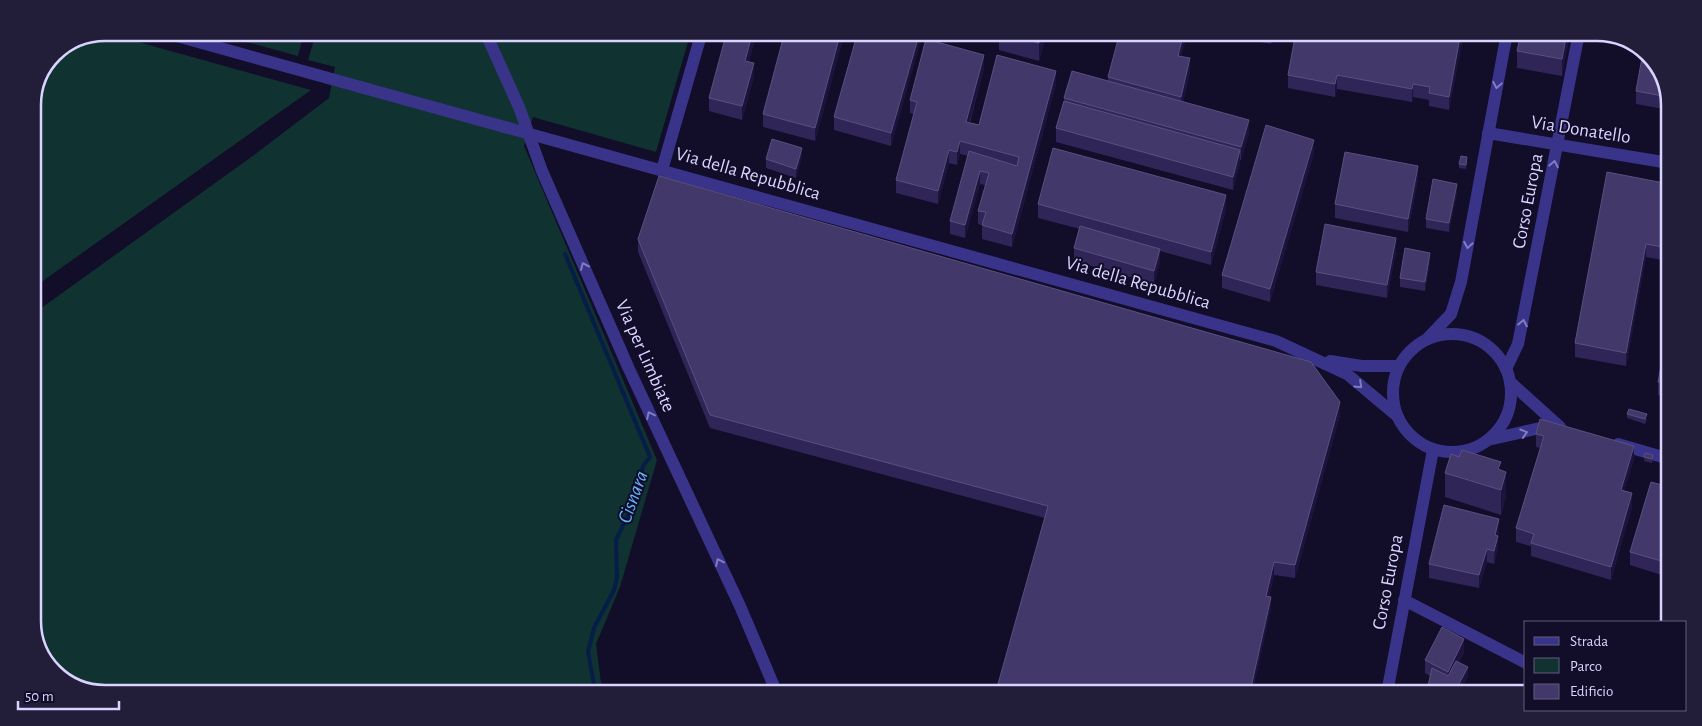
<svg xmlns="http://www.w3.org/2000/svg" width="1702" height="726" font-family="'Alegreya Sans',sans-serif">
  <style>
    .green { fill: #103231 }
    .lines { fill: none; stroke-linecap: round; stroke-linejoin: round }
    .stream { stroke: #061d48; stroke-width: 4 }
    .minor { stroke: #39348a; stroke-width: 12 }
    .wall { fill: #302557 }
    .shaded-wall { fill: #1c143c }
    .building { fill: #423869; stroke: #5a5080 }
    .oneway { stroke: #817cbf }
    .labels { text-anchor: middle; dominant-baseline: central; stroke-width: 4; stroke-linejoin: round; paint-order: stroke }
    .street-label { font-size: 19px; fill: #d9d4ff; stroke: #120d28 }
    .water-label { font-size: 20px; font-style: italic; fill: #62b4ff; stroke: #120d28 }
    .rim { fill: none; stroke: #d9d4ff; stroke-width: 2.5 }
  </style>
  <rect width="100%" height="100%" fill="#120d28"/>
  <g class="green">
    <path d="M106,33L311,90L33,288V101L54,54Z"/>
    <path d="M214,33H304L298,56Z"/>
    <path d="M316,33L690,35L656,152L533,117L524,146L657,460L620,587L596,644L602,690L78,688L47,665L33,625V314L254,155L329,98L335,67L308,60Z"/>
  </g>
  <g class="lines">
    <path class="stream" d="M565,254L650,457L643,466L636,498L616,540L617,577L614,590L594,628L588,652L595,690"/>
    <g class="minor">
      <path d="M166,33L1276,341L1347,374L1397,416"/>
      <path d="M486,34L519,107L542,171L629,369L740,606L776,691"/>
      <path d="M1488,133L1669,163"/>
      <path d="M662,170L701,35"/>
      <circle cx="1452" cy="393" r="59"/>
      <path d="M1428,338L1451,314L1461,282L1506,38"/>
      <path d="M1330,361L1362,366H1399"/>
      <path d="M1506,369L1518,344L1578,38"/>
      <path d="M1510,382L1560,427"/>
      <path d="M1488,440L1540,428H1553"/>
      <path d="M1618,444L1666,458"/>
      <path d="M1404,600L1526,663"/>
      <path d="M1387,693L1433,450"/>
    </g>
  </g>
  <g class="wall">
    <path d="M756,35L749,61L754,76L742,120L709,111V98Z"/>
    <path d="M772,35H844L815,141L763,127V114L784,38Z"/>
    <path d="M857,35H922L891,146L834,130V117Z"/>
    <path d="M999,36H1046L1039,61L999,50Z"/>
    <path d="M1235,37H1273L1271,44Z"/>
    <path d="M1463,37L1449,110L1429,106V100L1413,97L1412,102L1337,89L1335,97L1288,88V75Z"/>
    <path d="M1569,38L1562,76L1517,68V51Z"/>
    <path d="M1181,56L1190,72L1183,102L1249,133L1241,160H1240V163L1233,190L1056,142V128L1064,101V98L1108,81V77Z"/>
    <path d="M1655,61L1669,101V110L1636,104V91Z"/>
    <path d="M984,68L970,123L979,125L1056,84L1012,247L982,239V225L978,224V211L985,185L980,184L965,238L950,234V221L968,156L960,154L957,165L949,163L938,204L896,193V180L914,114L910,113V100Z"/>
    <path d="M1314,153L1270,302L1222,288V275Z"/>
    <path d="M802,157L796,178L766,168V159Z"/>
    <path d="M1467,162L1466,169L1459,168V164Z"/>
    <path d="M1418,179L1408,232L1335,218V204Z"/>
    <path d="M1669,184L1668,261L1646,257L1626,366L1575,357V343Z"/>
    <path d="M1457,193L1449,232L1426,228V219Z"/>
    <path d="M1038,204L1226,209L1211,265L1160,251V262L1154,284L1074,261V248L1080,229L1038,218Z"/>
    <path d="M638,239L1340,415L1295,578L1274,575L1269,597L1271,610L1045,518L710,428L638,252Z"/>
    <path d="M1396,251L1387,298L1316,285V272Z"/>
    <path d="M1430,262L1425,291L1400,287V278Z"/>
    <path d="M1667,334L1666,397L1658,395V382Z"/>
    <path d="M1627,414L1647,419L1645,424L1627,418Z"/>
    <path d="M1536,434L1634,459L1624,491L1632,507L1611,580L1531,556V546L1516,542V528L1540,448L1536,447Z"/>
    <path d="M1645,453L1653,460L1652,463L1644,461Z"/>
    <path d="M1501,470L1506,496L1501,515L1445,497V473Z"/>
    <path d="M1666,486L1665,576L1630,565V552Z"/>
    <path d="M1499,532L1498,536V549L1494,564L1487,562L1479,588L1429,578V564Z"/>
    <path d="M1464,652L1459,662L1468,676L1459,693H1428V686L1430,676L1425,673V660Z"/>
  </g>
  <g class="shaded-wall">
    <path d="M752,35H756L745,74V61Z"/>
    <path d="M840,35H844L815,141V128Z"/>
    <path d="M919,35H922L891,146V133Z"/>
    <path d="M1041,36H1046L1039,61V43Z"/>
    <path d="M1183,36H1187L1178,69V56Z"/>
    <path d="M1460,37H1463L1449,110V97Z"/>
    <path d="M1566,38H1569L1562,76V59Z"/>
    <path d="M984,55V68L966,135V122Z"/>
    <path d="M1190,58V72L1181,111V97Z"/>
    <path d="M754,63V76L742,120V106Z"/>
    <path d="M1056,71V84L1012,247V234Z"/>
    <path d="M1337,75V89L1335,97V84Z"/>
    <path d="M1413,84V97L1412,102V89Z"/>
    <path d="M1249,120V133L1241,160V147Z"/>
    <path d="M1314,140V153L1270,302V289Z"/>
    <path d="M960,141V154L957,165V152Z"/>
    <path d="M802,148V157L796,178V169Z"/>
    <path d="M949,150V163L938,204V191Z"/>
    <path d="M1240,150V163L1233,190V177Z"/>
    <path d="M1418,166V179L1408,232V219Z"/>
    <path d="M980,171V184L965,238V225Z"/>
    <path d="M1457,184V193L1449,232V223Z"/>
    <path d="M1226,195V209L1211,265V252Z"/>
    <path d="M1396,238V251L1387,298V285Z"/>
    <path d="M1646,244V257L1626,366V353Z"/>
    <path d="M1160,249V262L1154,284V271Z"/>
    <path d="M1430,253V262L1425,291V282Z"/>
    <path d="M1340,402V415L1295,578V565Z"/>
    <path d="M1634,446V459L1621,503V490Z"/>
    <path d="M1506,472V496L1501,515V490Z"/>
    <path d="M1632,493V507L1611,580V567Z"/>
    <path d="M1499,519L1498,549L1494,564L1495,535Z"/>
    <path d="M1487,549V562L1479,588V575Z"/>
    <path d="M1274,562V575L1266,609V596Z"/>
    <path d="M1271,597V610L1253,692H1250Z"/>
    <path d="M1464,639V652L1448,685V672Z"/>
    <path d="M1468,667V676L1459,693H1454Z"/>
  </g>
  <g class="building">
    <path d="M726,35H752L745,61L754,63L742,106L709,98Z"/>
    <path d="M784,35H840L815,128L763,114Z"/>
    <path d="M857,35H919L891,133L834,117Z"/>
    <path d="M1011,36H1041L1039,43Z"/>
    <path d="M1119,36H1183L1178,56L1190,58L1181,97L1108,77Z"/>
    <path d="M1295,37H1460L1449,97L1429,93L1430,87L1413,84L1412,89L1337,75L1335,84L1288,75Z"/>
    <path d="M1520,38H1566L1562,59L1517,51Z"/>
    <path d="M926,39L984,55L966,122L979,125L997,55L1056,71L1012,234L982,225L986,212L978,211L989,173L980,171L965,225L950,221L969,151L1017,166L1019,157L960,141L957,152L949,150L938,191L896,180L917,102L910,100Z"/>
    <path d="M1643,52L1655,61L1668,97L1636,91Z"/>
    <path d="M1072,71L1249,120L1241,147L1064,98Z"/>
    <path d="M1064,101L1240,150L1233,177L1056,128Z"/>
    <path d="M1266,125L1314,140L1270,289L1222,275Z"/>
    <path d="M772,139L802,148L796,169L766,159Z"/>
    <path d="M1053,148L1226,195L1211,252L1038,204Z"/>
    <path d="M1345,152L1418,166L1408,219L1335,204Z"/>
    <path d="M1461,156L1467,157L1466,165L1459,164Z"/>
    <path d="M1607,172L1669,184L1668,248L1646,244L1626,353L1575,343Z"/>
    <path d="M659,176L1311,362L1340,402L1295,565L1274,562L1266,596L1271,597L1250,692L996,691L1048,506L710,415L638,239Z"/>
    <path d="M1433,179L1457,184L1449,223L1426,219Z"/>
    <path d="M1325,224L1396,238L1387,285L1316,272Z"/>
    <path d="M1080,226L1160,249L1154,271L1074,248Z"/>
    <path d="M1405,248L1430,253L1425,282L1400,278Z"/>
    <path d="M1667,334V383L1658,382Z"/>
    <path d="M1629,409L1647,414L1645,419L1627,414Z"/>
    <path d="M1540,419L1634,446L1621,490L1632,493L1611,567L1531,543L1534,534L1516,528L1544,436L1536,434Z"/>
    <path d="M1462,450L1501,462L1498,469L1506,472L1501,490L1445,473L1451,454L1459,457Z"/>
    <path d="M1645,453L1653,455L1652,459L1644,457Z"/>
    <path d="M1651,482L1666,486L1665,562L1630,552Z"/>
    <path d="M1444,505L1499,519L1495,535L1498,536L1494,551L1487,549L1479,575L1429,564Z"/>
    <path d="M1442,627L1464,639L1448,672L1425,660Z"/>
    <path d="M1456,661L1468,667L1454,693H1442L1428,686L1432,668L1448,676Z"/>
  </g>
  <defs><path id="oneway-chevron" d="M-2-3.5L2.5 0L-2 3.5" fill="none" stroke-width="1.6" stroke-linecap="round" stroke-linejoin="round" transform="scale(1.25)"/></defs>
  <g class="oneway">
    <use href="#oneway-chevron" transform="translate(1497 85) rotate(101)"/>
    <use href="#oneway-chevron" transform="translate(1554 164) rotate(-79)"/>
    <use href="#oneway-chevron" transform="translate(1468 245) rotate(100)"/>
    <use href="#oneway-chevron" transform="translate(584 266) rotate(-114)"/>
    <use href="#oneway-chevron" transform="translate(1523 323) rotate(-79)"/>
    <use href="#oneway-chevron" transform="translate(1359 385) rotate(43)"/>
    <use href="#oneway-chevron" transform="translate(650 415) rotate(-115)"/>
    <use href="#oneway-chevron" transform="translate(1524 433) rotate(-17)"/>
    <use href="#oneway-chevron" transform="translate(719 562) rotate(-115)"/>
  </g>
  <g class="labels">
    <g class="street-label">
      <text transform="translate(1581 130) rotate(9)">Via Donatello</text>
      <text transform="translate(748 174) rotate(16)">Via della Repubblica</text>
      <text transform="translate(1528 201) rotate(-79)">Corso Europa</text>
      <text transform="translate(1138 283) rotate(16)">Via della Repubblica</text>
      <text transform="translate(645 356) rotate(66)">Via per Limbiate</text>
      <text transform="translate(1388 582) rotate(-79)">Corso Europa</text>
    </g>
    <g class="water-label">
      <text transform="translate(633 497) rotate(-70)">Cisnara</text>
    </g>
  </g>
  <path d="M0 0H1702V726H0ZM105 41H1597A64 64 0 0 1 1661 105V621A64 64 0 0 1 1597 685H105A64 64 0 0 1 41 621V105A64 64 0 0 1 105 41Z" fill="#221d39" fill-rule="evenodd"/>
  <path class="rim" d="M105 41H1597A64 64 0 0 1 1661 105V621A64 64 0 0 1 1597 685H105A64 64 0 0 1 41 621V105A64 64 0 0 1 105 41Z"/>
  <rect x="1524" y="621" width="162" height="90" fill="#120d28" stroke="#625d7e"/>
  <rect x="1534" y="637" width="25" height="8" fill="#39348a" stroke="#625d7e"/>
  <text x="1570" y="646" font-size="15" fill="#d9d4ff">Strada</text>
  <rect x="1534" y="658" width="25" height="15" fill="#103231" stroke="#625d7e"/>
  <text x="1570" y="671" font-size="15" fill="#d9d4ff">Parco</text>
  <rect x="1534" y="684" width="25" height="15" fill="#423869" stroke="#625d7e"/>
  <text x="1570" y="696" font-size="15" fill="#d9d4ff">Edificio</text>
  <path d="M18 701v8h101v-8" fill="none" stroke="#d9d4ff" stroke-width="2.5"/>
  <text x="25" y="701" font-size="15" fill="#d9d4ff" stroke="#120d28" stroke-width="4" paint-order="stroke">50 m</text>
</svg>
